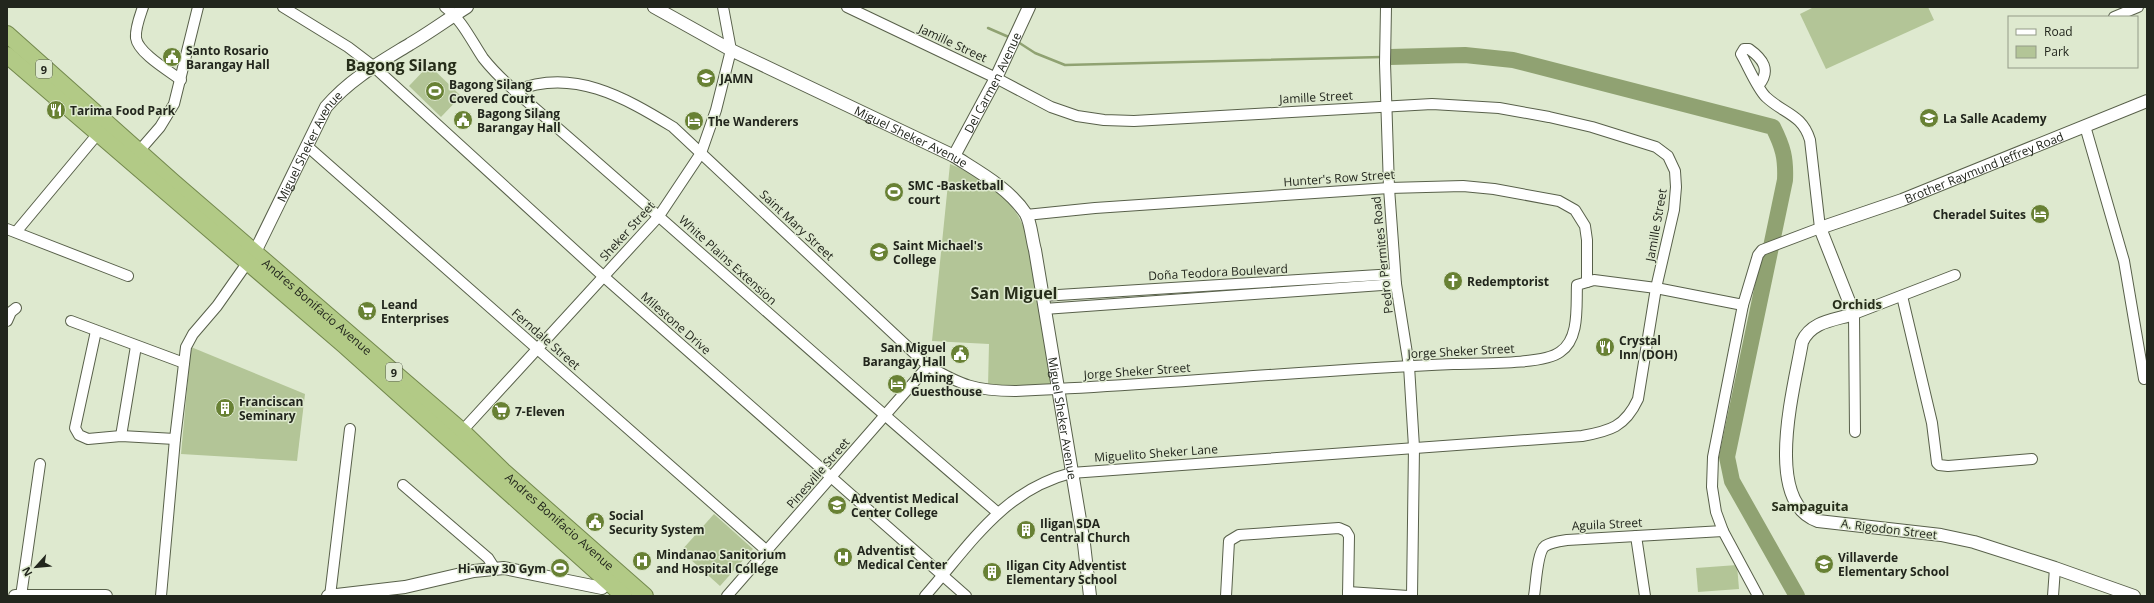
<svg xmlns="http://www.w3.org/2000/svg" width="2154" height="603" font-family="'Open Sans',sans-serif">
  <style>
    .green { fill: #b3c597 }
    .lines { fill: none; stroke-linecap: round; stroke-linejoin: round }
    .stream { stroke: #90a272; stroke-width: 2.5 }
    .river { stroke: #90a272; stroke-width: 16 }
    .minor-casing { stroke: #58604a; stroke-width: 12 }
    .tertiary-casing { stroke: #58604a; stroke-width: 14 }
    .trunk-casing { stroke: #73884d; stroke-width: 18 }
    .minor { stroke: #fff; stroke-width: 10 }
    .tertiary { stroke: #fff; stroke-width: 12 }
    .trunk { stroke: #b2ca86; stroke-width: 16 }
    .labels { text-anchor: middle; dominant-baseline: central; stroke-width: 3; stroke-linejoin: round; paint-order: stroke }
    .shield { fill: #dee9cf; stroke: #5a6052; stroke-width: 1 }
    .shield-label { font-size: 11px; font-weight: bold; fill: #22261d }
    .street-label { font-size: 12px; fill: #22261d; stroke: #dee9cf }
    .poi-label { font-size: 12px; font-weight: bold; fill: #22261d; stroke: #dee9cf; text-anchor: start }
    .neighbourhood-label { font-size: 13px; font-weight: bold; fill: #262d19; stroke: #dee9cf }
    .district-label { font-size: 16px; font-weight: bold; fill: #262d19; stroke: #dee9cf }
  </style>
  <rect width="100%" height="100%" fill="#dee9cf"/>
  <g class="green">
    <path d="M1814,7H1928L1934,20L1826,69L1800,14Z"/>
    <path d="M429,65L461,96L441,117L409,86Z"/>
    <path d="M950,164C989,180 1010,194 1027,234L1053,386H988L989,344L932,341Z"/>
    <path d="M191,347L305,394L297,461L181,454Z"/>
    <path d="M714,514L753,549L720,586L681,551Z"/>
    <path d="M1737,565L1739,589L1698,592L1696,568Z"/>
  </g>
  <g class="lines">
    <g class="stream">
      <path d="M988,28L1011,38"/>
      <path d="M1018,42L1035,53L1065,65L1382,57"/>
    </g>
    <path class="river" d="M1390,57L1465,55L1513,60L1773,127C1783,147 1786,158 1785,180L1727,457L1732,481L1797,596"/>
    <defs>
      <g id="minor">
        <path d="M143,7C140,16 135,28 136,38C138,53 169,71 181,80"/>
        <path d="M283,7L348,47L373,66L603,276L966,596"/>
        <path d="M445,7C462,20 471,40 483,58C494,72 509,86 523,98C682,235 837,376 997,512"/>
        <path d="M847,7L996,78L1051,107L1077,116L1104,120L1134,121L1432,104L1499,108L1549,117L1592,127L1656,147L1668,156L1675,171L1676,187L1674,210L1656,288L1638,399C1625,427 1610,431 1582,436L1071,473C1002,491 970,545 925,596"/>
        <path d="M1386,7L1385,63L1389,188L1396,284L1409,366L1414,447L1412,596"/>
        <path d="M2114,17L2138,7"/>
        <path d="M515,91C572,67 624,97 673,127L928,366C961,385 976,391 1015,391C1161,385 1307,370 1453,364C1476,363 1543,365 1560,352C1580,339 1576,306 1577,285L1594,280L1656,288L1743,305L1758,255L1762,250L1820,228L1810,140C1802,114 1784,114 1766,97C1757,88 1748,66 1741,54L1744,49H1749C1763,59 1771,70 1759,85"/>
        <path d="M2085,126L2124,261L2144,379"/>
        <path d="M307,146L767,551"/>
        <path d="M140,150L160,127L174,104L198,7"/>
        <path d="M1026,215L1095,208L1389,188L1463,186L1494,189L1559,201L1575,210L1585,226L1587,240V282"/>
        <path d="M7,229L128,276"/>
        <path d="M16,232L101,130"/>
        <path d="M1042,296L1395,274"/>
        <path d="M1902,296L1932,423L1937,463L1939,465L1948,466L2032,459"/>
        <path d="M1743,305L1713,457L1712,487L1716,512L1723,531L1758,596"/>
        <path d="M1044,309L1396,284"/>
        <path d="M7,321L11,312L16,308"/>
        <path d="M71,321L184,363"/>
        <path d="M96,331L75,428L79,435L88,439L121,436L175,439"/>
        <path d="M462,431L659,216L701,153L716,110L731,50L723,7"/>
        <path d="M1855,432L1854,314L1955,275"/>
        <path d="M121,436L136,346"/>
        <path d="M403,485L488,558L495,569"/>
        <path d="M1636,536L1645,596"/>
        <path d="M1348,592L1408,596"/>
        <path d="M21,596L40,464"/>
        <path d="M161,596L175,439L186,347L193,334L217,306L250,259"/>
        <path d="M330,596L350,429"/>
        <path d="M727,596L928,366"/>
        <path d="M1226,596L1229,541L1239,535L1339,528L1346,531L1349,536L1348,596"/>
        <path d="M1534,596C1536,585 1537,552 1545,546C1551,542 1560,541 1567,540L1723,531"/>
        <path d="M2053,596L2055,568"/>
      </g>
      <g id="tertiary">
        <path id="s1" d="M654,7L731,50L954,156C979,172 1009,188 1026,214C1031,223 1032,240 1035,250L1084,544L1090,596"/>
        <path id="s2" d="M954,156L996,78L1029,7"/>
        <path id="s3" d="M255,252L326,107C350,79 379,63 410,44C429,33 448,19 467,7"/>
        <path d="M15,596H106"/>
        <path d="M328,596L405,587L474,571L504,568L602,588"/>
        <path id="s4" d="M2134,596L2055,568L1974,542L1941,535L1818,521C1762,502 1795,385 1802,342C1811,321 1835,320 1854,314L1820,228L1902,200L2147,101"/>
      </g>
      <g id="trunk">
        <path id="s5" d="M7,34L173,182L462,431L503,471L645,596"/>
        <path d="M7,55L344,345L624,596"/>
      </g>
    </defs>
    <use href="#minor" class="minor-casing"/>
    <use href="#tertiary" class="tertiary-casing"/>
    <use href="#trunk" class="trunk-casing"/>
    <use href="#minor" class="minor"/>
    <use href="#tertiary" class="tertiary"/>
    <use href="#trunk" class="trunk"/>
  </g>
  <defs>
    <symbol id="civic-disc" viewBox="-11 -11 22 22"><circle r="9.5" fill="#688134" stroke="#dee9cf"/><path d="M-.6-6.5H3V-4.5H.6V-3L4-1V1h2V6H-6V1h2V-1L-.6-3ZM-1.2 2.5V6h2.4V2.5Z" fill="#fff"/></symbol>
    <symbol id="school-disc" viewBox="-11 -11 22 22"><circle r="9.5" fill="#688134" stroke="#dee9cf"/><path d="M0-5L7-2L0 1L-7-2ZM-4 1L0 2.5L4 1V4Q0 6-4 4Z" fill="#fff"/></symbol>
    <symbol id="stadium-disc" viewBox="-11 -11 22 22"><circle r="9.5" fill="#688134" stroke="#dee9cf"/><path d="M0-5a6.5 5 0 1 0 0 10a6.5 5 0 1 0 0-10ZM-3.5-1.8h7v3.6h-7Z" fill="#fff"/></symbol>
    <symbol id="restaurant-disc" viewBox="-11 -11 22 22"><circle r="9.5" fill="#688134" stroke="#dee9cf"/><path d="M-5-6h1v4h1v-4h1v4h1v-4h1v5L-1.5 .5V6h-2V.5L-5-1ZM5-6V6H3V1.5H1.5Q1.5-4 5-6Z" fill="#fff"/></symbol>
    <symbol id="hotel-disc" viewBox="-11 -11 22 22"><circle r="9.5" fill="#688134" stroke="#dee9cf"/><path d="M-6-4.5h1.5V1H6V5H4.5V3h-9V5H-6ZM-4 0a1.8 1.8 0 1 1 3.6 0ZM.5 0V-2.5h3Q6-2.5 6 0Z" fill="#fff"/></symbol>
    <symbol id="university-disc" viewBox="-11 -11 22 22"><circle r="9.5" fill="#688134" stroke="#dee9cf"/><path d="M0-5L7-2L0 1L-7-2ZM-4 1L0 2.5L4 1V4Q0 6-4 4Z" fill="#fff"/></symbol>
    <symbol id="church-disc" viewBox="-11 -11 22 22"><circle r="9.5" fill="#688134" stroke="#dee9cf"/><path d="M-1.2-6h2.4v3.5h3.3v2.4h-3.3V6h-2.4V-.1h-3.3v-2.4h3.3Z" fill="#fff"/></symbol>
    <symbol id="supermarket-disc" viewBox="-11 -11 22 22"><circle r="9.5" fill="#688134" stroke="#dee9cf"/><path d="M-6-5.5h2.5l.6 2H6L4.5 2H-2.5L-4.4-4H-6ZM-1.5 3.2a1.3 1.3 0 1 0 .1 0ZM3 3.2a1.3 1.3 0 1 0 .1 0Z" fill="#fff"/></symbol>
    <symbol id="building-disc" viewBox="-11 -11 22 22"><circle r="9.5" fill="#688134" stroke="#dee9cf"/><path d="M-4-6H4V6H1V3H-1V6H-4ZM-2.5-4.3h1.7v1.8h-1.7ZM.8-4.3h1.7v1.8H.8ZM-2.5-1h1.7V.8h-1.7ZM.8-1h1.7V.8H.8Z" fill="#fff"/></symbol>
    <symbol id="hospital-disc" viewBox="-11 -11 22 22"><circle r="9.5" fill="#688134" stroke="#dee9cf"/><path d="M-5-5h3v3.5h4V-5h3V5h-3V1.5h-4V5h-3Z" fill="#fff"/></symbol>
  </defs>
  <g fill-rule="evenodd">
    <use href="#civic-disc" x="161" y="46" width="22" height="22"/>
    <use href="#school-disc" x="695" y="67" width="22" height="22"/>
    <use href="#stadium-disc" x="424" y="80" width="22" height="22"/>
    <use href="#restaurant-disc" x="45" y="99" width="22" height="22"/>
    <use href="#school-disc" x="1918" y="107" width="22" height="22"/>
    <use href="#civic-disc" x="452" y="109" width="22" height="22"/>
    <use href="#hotel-disc" x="683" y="110" width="22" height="22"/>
    <use href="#stadium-disc" x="883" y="181" width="22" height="22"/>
    <use href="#hotel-disc" x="2029" y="203" width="22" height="22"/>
    <use href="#university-disc" x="868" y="241" width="22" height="22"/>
    <use href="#church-disc" x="1442" y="270" width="22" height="22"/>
    <use href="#supermarket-disc" x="356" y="300" width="22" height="22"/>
    <use href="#restaurant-disc" x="1594" y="336" width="22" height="22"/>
    <use href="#civic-disc" x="949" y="343" width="22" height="22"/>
    <use href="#hotel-disc" x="886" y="373" width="22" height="22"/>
    <use href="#building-disc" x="214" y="397" width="22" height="22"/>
    <use href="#supermarket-disc" x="490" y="400" width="22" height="22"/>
    <use href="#university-disc" x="826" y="494" width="22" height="22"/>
    <use href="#civic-disc" x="584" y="511" width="22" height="22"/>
    <use href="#building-disc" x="1015" y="519" width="22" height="22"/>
    <use href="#hospital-disc" x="832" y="546" width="22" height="22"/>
    <use href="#hospital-disc" x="631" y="550" width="22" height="22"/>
    <use href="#school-disc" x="1813" y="553" width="22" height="22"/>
    <use href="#stadium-disc" x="549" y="557" width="22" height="22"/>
    <use href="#building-disc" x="981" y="561" width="22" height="22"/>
  </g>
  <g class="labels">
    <g class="shield">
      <rect x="36" y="60" width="16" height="18" rx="3"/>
      <rect x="386" y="363" width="16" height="18" rx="3"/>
    </g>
    <g class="shield-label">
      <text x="44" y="69">9</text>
      <text x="394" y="372">9</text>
    </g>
    <g class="street-label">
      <text transform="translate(953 43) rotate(25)">Jamille Street</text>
      <text stroke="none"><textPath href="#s2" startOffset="83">Del Carmen Avenue</textPath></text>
      <text transform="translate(1316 97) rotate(-3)">Jamille Street</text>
      <text stroke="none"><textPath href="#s1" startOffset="288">Miguel Sheker Avenue</textPath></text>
      <text stroke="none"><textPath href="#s3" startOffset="119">Miguel Sheker Avenue</textPath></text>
      <text stroke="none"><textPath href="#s4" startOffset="848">Brother Raymund Jeffrey Road</textPath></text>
      <text transform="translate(1339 178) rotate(-4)">Hunter's Row Street</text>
      <text transform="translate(797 225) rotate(43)">Saint Mary Street</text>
      <text transform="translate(1656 225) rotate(-80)">Jamille Street</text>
      <text transform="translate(627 231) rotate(-48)">Sheker Street</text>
      <text transform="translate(1382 255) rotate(-96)">Pedro Permites Road</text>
      <text transform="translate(728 260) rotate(42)">White Plains Extension</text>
      <text transform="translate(1218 272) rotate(-3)">Doña Teodora Boulevard</text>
      <text stroke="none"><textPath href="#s5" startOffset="413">Andres Bonifacio Avenue</textPath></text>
      <text transform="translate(676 323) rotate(41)">Milestone Drive</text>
      <text transform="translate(546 339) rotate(41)">Ferndale Street</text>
      <text transform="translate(1461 351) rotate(-3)">Jorge Sheker Street</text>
      <text transform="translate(1137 371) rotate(-4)">Jorge Sheker Street</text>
      <text stroke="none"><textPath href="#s1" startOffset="636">Miguel Sheker Avenue</textPath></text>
      <text transform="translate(1156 453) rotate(-4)">Miguelito Sheker Lane</text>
      <text transform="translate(818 473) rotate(-49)">Pinesville Street</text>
      <text stroke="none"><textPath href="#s5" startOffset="737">Andres Bonifacio Avenue</textPath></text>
      <text transform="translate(1607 524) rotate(-3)">Aguila Street</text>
      <text transform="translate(1889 529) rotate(7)">A. Rigodon Street</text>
    </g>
    <g class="poi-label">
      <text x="186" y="50">Santo Rosario<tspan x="186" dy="14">Barangay Hall</tspan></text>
      <text x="720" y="78">JAMN</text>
      <text x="449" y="84">Bagong Silang<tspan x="449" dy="14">Covered Court</tspan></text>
      <text x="70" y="110">Tarima Food Park</text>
      <text x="477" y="113">Bagong Silang<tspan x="477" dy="14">Barangay Hall</tspan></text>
      <text x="1943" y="118">La Salle Academy</text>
      <text x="708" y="121">The Wanderers</text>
      <text x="908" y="185">SMC -Basketball<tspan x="908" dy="14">court</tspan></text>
      <text x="2026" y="214" text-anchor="end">Cheradel Suites</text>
      <text x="893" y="245">Saint Michael's<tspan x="893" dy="14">College</tspan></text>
      <text x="1467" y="281">Redemptorist</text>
      <text x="381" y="304">Leand<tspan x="381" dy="14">Enterprises</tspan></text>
      <text x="1619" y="340">Crystal<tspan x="1619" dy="14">Inn (DOH)</tspan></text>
      <text x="946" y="347" text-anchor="end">San Miguel<tspan x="946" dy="14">Barangay Hall</tspan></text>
      <text x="911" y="377">Alming<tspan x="911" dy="14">Guesthouse</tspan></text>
      <text x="239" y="401">Franciscan<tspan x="239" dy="14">Seminary</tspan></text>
      <text x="515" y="411">7-Eleven</text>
      <text x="851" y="498">Adventist Medical<tspan x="851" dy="14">Center College</tspan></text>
      <text x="609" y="515">Social<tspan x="609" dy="14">Security System</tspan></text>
      <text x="1040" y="523">Iligan SDA<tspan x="1040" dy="14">Central Church</tspan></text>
      <text x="857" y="550">Adventist<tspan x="857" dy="14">Medical Center</tspan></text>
      <text x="656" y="554">Mindanao Sanitorium<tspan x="656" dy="14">and Hospital College</tspan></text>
      <text x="1838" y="557">Villaverde<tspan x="1838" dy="14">Elementary School</tspan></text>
      <text x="1006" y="565">Iligan City Adventist<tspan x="1006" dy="14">Elementary School</tspan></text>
      <text x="546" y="568" text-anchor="end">Hi-way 30 Gym</text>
    </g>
    <g class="neighbourhood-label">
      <text x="1857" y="304">Orchids</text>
      <text x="1810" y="506">Sampaguita</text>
    </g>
    <g class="district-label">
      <text x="401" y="65">Bagong Silang</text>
      <text x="1014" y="293">San Miguel</text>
    </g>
  </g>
  <rect width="2154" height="603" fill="none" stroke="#22261d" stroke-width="16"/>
  <rect x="2008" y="16" width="130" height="52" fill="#dee9cf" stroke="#939b88"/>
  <rect x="2016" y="29" width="20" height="6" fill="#ffffff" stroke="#939b88"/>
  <text x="2044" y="36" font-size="12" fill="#22261d">Road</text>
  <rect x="2016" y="46" width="20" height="12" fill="#b3c597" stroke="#939b88"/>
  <text x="2044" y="56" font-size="12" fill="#22261d">Park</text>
  <g transform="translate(36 567) rotate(243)" stroke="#dee9cf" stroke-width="3" paint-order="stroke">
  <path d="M0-3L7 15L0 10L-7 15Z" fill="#22261d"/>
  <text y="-6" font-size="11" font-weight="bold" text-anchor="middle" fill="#22261d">N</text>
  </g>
</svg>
